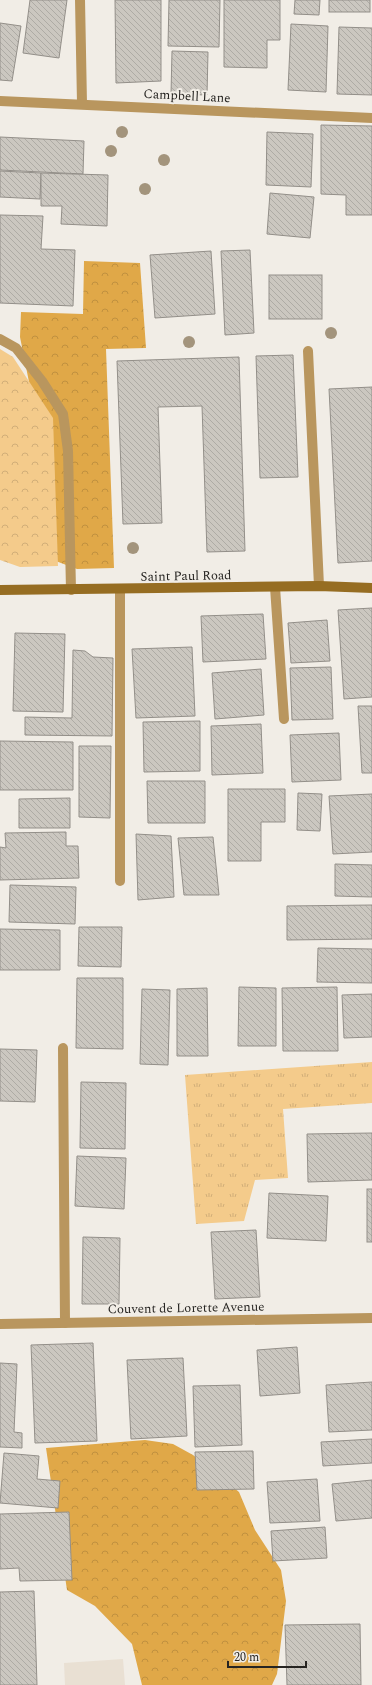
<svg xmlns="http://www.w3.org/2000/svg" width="372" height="1685" font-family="Spectral,serif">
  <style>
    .built { fill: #e9e0d3 }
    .grass { fill: url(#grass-tufts) }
    .forest { fill: url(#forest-crowns) }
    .park { fill: url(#park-crowns) }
    .building { fill: url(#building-back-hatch); stroke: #938f89 }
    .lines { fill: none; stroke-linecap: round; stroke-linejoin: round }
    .lane { stroke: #b9965e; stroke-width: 10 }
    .street { stroke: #b9965e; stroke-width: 10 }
    .secondary { stroke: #966d22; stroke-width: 10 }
    .tree { fill: #a3947c }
    .labels { text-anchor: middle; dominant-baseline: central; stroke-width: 4; stroke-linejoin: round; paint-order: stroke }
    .street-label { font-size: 13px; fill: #262421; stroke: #f1ede6 }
  </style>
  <defs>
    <pattern id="grass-tufts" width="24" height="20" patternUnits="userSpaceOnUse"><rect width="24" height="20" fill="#f4cb8b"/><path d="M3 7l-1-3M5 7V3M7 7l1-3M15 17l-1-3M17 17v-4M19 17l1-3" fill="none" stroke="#d1ae78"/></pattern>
    <pattern id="forest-crowns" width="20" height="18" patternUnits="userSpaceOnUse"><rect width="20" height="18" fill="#e0a848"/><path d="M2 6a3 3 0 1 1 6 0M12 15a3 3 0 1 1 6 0" fill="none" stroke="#c0903f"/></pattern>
    <pattern id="park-crowns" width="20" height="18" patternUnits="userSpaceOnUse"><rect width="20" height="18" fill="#f4cb8b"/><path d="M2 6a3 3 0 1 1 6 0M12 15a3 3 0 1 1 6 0" fill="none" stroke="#d1ae78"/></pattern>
    <pattern id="building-back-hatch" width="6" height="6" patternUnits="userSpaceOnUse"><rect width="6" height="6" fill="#cbc7c0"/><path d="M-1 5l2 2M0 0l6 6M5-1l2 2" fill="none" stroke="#aeaba5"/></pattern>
  </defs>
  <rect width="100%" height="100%" fill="#f1ede6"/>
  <path class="built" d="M123,1659L125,1685H65L64,1663Z"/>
  <path class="grass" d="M372,1062V1103L283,1109L288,1178L255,1180L244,1221L196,1224L185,1075Z"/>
  <g class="forest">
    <path d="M84,261L140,263L146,348L106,349L114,568L77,569L29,551L40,437L20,337L21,312L83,314Z"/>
    <path d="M145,1440L173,1444L193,1455L239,1492L255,1530L281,1570L286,1601L277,1674L272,1685H142L132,1644L95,1606L67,1590L46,1448Z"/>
  </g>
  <path class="park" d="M0,349L13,357L53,418L58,566L20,567L0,560Z"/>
  <g class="building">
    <path d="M30,0H67L59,58L23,53Z"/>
    <path d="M115,0H161V81L116,83Z"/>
    <path d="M169,0H220L219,47L168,46Z"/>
    <path d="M224,0H280V40H267V68L224,67Z"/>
    <path d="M295,0H320L319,15L294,14Z"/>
    <rect x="329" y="0" width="41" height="12"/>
    <path d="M0,23L21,26L12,81L0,80Z"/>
    <path d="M291,24L328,26L326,92L288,90Z"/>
    <path d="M339,27L372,28V95L337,94Z"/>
    <path d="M172,51L208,52L207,95L171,94Z"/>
    <path d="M321,125L372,126V215H346V195L321,194Z"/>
    <path d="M267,132L313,134L311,187L266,185Z"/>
    <path d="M0,137L84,141L83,174L0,170Z"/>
    <path d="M0,171L41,173L40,199L0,197Z"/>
    <path d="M41,173L108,175L107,226L61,224L62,206H41Z"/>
    <path d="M270,193L314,197L310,238L267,234Z"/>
    <path d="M0,215L43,216L41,249L75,250L73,306L0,303Z"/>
    <path d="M250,250L254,333L225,335L221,251Z"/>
    <path d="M211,251L215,314L155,318L150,255Z"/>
    <rect x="269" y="275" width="53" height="44"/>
    <path d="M293,355L298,477L260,478L256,356Z"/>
    <path d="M239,357L245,551L207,552L202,406L158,407L162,523L123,524L117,361Z"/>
    <path d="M372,387V561L338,563L329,389Z"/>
    <path d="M372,608V697L344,699L338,610Z"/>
    <path d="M263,614L266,659L203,662L201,616Z"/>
    <path d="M327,620L330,661L291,663L288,623Z"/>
    <path d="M15,633L65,634L63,712L13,711Z"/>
    <path d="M192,647L195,716L136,718L132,649Z"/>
    <path d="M73,650L85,651L93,657L113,658L112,736L25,735V717L72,718Z"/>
    <path d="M331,667L333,719L292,720L290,668Z"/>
    <path d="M261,669L264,715L215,719L212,673Z"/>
    <path d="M358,706H372V773H362Z"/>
    <path d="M200,721V771L144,772L143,722Z"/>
    <path d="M261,724L263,773L212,775L211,726Z"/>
    <path d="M339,733L341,780L292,782L290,735Z"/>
    <path d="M0,741L73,742V790H0Z"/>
    <path d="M79,746H111L110,818L79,817Z"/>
    <path d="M147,781H205V823H148Z"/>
    <path d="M228,789H285V822H261V861H228Z"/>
    <path d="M298,793L322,794L320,831L297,830Z"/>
    <path d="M372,794V852L333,854L329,796Z"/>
    <path d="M70,798V828H19V799Z"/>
    <path d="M66,832V846H78L79,878L0,880V847L6,848L5,833Z"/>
    <path d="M136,834L171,836L174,897L138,900Z"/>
    <path d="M213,837L219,895H184L178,838Z"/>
    <path d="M335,864L372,865V897L335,896Z"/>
    <path d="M10,885L76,887L75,924L9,922Z"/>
    <path d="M372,905V939L287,940V906Z"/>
    <path d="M79,927H122L121,967L78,966Z"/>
    <path d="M0,929L60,930V970H0Z"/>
    <path d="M318,948L372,949V983L317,982Z"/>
    <path d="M77,978H123V1049L76,1048Z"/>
    <path d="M239,987L276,988V1046H238Z"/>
    <path d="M337,987L338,1051H283L282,988Z"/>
    <path d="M207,988L208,1056H177V989Z"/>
    <path d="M142,989L170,990L168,1065L140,1064Z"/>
    <path d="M372,994V1037L344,1038L342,995Z"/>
    <path d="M0,1049L37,1050L35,1102L0,1101Z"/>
    <path d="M81,1082L126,1083L125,1149L80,1148Z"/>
    <path d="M372,1133V1180L308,1182L307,1134Z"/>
    <path d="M77,1156L126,1158L124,1209L75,1206Z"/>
    <rect x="367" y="1189" width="5" height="53"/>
    <path d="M269,1193L328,1196L326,1241L267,1238Z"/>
    <path d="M256,1230L260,1297L215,1299L211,1232Z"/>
    <path d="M83,1237L120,1238L119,1304H82Z"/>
    <path d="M93,1343L97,1441L35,1443L31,1345Z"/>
    <path d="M297,1347L300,1393L260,1396L257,1350Z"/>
    <path d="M183,1358L187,1436L131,1439L127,1360Z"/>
    <path d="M0,1363L17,1364L14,1432L22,1433V1448L0,1447Z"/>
    <path d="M372,1382V1430L329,1432L326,1385Z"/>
    <path d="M240,1385L242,1445L195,1447L193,1386Z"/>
    <path d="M372,1439V1463L323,1466L321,1442Z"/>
    <path d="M253,1451L254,1489L197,1490L195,1452Z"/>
    <path d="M4,1453L39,1456L37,1479L60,1481L58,1508L0,1503Z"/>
    <path d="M317,1479L320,1521L270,1523L267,1482Z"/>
    <path d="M372,1480V1518L336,1521L332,1484Z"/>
    <path d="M69,1512L72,1580L20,1581L19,1568L0,1569V1514Z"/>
    <path d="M325,1527L327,1558L273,1561L271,1531Z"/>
    <path d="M34,1591L37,1685H0V1592Z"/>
    <path d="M360,1624L361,1685H287L285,1625Z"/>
  </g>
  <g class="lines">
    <g class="lane">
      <path d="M0,339L16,348L42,381L63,414L68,451L71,590"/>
      <path d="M308,351L319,586"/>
    </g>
    <g class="street">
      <path d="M80,0L82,103"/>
      <path d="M0,101L372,118"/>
      <path d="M275,587L284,719"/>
      <path d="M120,589V881"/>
      <path d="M63,1048L65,1323"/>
      <path d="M0,1324L372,1318"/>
    </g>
    <path class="secondary" d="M0,590L319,586L372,588"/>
  </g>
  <g class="tree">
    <circle cx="122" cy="132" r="6"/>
    <circle cx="111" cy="151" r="6"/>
    <circle cx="164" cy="160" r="6"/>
    <circle cx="145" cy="189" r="6"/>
    <circle cx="331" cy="333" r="6"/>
    <circle cx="189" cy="342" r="6"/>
    <circle cx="133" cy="548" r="6"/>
  </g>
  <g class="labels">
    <g class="street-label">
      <text transform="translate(187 96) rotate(3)">Campbell Lane</text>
      <text transform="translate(186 576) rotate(-1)">Saint Paul Road</text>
      <text transform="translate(186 1308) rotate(-1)">Couvent de Lorette Avenue</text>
    </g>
  </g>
  <path d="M228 1661v6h78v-6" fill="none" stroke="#262421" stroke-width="2"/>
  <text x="234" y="1661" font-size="12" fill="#262421" stroke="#f1ede6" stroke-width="3" paint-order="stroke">20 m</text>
</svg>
